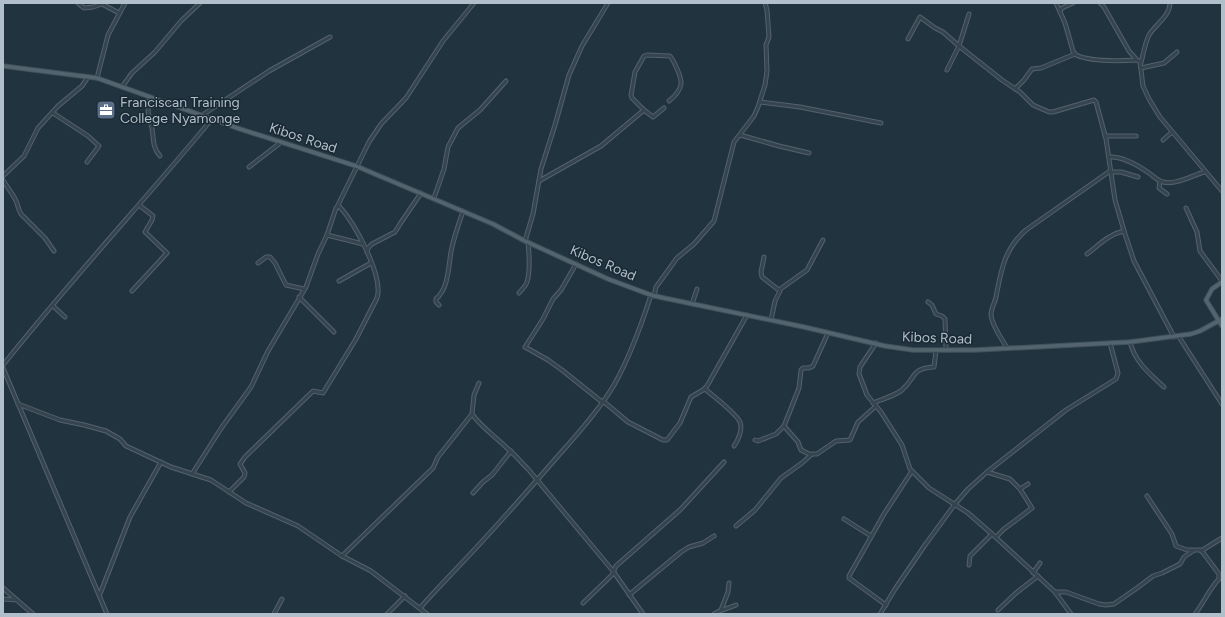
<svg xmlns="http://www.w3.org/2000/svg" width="1225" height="617" font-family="Figtree,sans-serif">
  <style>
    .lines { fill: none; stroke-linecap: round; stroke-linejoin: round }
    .minor-casing { stroke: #53626c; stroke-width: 5 }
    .major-casing { stroke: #41505a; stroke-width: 5.5 }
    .minor { stroke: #35444e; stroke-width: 3 }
    .major { stroke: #53646e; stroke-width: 3.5 }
    .labels { text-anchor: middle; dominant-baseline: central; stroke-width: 3; stroke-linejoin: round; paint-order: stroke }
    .poi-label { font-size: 14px; fill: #b1bfca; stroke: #1a2933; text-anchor: start }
    .street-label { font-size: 14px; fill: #b1bfca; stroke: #1a2933 }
  </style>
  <rect width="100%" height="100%" fill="#21333e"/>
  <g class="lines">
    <defs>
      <g id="minor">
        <path d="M78,3L84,8L93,7L102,4L119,13"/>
        <path d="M1056,3L1065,23L1073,51L1076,55C1091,62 1120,61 1137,60L1140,62L1143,86L1149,99L1160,117L1222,191"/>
        <path d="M1100,3L1104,7L1129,51L1137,60"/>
        <path d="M1060,11L1062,8L1073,3"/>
        <path d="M969,14L959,46L1002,80L1020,92L1033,105L1049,112H1053L1094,100L1096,102L1106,139L1115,200L1125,234L1134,261L1174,337"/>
        <path d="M908,39L920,17L935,28L943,32L959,46L947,70"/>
        <path d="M1141,63C1143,55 1145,43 1149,35C1155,25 1170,16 1170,3"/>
        <path d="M1141,68L1164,63L1177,52"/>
        <path d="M97,78L108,35L125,3"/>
        <path d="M122,87L132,73L155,52L181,21L200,3"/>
        <path d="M1015,89L1024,80L1032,69L1041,68L1075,54"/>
        <path d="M150,97C146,109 149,117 152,128C154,139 152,147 160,156"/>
        <path d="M760,102L800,107L881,123"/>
        <path d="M644,110L632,98L631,95L635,72L644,56L647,55L670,56C674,61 682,78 681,84C680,91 674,97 669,101"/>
        <path d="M53,113L88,136L99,146L87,162"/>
        <path d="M201,116L269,71L330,37"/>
        <path d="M740,135L779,146L809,153"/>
        <path d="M1105,136H1136"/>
        <path d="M1163,140L1172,132"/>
        <path d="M1109,157C1122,156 1139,166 1149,173C1153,176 1156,179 1160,181C1174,187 1192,175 1205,172"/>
        <path d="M249,167L280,143"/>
        <path d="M1111,172H1121L1138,177"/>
        <path d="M3,176L24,156L38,128L58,106L82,86L88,77"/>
        <path d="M3,180C7,187 13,194 16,201C18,205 18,209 21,214L45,238L54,251"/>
        <path d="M539,181L601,146L644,110L653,117L664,108"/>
        <path d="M1160,181L1159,188L1167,194"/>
        <path d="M434,198L444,169L448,147L458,128L480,110L506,81"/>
        <path d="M337,207L369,142L381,124L406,98L443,41L474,3"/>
        <path d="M1186,208L1197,232L1200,251L1222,281"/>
        <path d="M327,235L363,244"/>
        <path d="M525,241L533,214L541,169L555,125L569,75L582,46L608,3"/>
        <path d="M367,252L368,248L372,244L395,232L400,224L421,193"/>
        <path d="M1087,254C1099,245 1109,234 1124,231"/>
        <path d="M764,257L761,272L762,277L780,291L775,301L771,320"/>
        <path d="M258,263L266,257H270L275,263L286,285L304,289"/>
        <path d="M576,264L561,290L553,299L543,319L525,347L548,360L562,370L602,402"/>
        <path d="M339,281L371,263"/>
        <path d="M779,290L807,270L823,240"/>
        <path d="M132,291L167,253L145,232L152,220L153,216L139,205"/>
        <path d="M519,293C522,289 526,286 527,282C531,270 529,254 528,242"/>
        <path d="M654,296L656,287L677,258L694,244L714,221L734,142L754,116L758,107L765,85L767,71L766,45L769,37L767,10L765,3"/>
        <path d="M299,297L334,332"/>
        <path d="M928,302L932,305L936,314L942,316L945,319L946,350"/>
        <path d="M692,304L697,289"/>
        <path d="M439,305L436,302V299C450,287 448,263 452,247C455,234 459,223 463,211"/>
        <path d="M53,306L65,317"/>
        <path d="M1179,337L1222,404"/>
        <path d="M1130,342C1135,362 1149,373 1164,387"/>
        <path d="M876,343L860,367L859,374L867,395L881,412L902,445L910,469L929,488L968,513L992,534L1055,592L1071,614"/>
        <path d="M1007,348C1002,339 992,326 991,315C991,308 995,303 996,297C1001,271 1004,249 1026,230L1110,171"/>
        <path d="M3,365C70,281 143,202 212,119"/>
        <path d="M3,368L107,614"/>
        <path d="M479,383L474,395L472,414C482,428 496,437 508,449C515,455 521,462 528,469L613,571L643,614"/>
        <path d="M705,389C713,396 736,413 740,422C743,429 738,441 734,446"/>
        <path d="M603,401L628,422L663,440H667L680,423L691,397L703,390L707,386L747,315"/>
        <path d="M873,403C882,399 895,396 902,390C916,378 911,368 934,367L936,351"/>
        <path d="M18,404L60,420L84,425L106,431L120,439L126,446L171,467L211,480L246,503L298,526L342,556L371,571L427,614"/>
        <path d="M784,426L798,442L801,450L809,454H817L836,441L850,440L858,422L876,406"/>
        <path d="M755,440L758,441L776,434L784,426L799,388L801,370L803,368H809L813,366L828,333"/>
        <path d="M987,472L1010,479L1020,489L1028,484"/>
        <path d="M192,474L222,427L251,387L268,351L306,287L318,254L327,235L336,208L339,206C354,222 384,276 377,298L356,339L323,393L313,391L245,457L240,464L245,473L244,477L229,492"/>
        <path d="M473,493L483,482L492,475L511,451"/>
        <path d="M1147,496L1172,534L1176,546L1187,550H1201L1219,574V579C1209,589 1204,603 1195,614"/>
        <path d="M844,519L871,536"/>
        <path d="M736,526L755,510L781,478L802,463L811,455"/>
        <path d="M996,537L1004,529L1032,508L1020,489"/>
        <path d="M1201,551L1222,538"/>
        <path d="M342,556L433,468L438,457L472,414"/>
        <path d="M969,565L970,556L992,534"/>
        <path d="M1033,573L1040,563"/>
        <path d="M3,588L33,614"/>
        <path d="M1055,592H1066L1099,604L1106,605L1114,604L1137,588L1153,576L1162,573L1180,564L1184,557L1193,551"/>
        <path d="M100,594L130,517L161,462"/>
        <path d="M629,595L681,552L689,547L703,543L714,536"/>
        <path d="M3,599L17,600"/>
        <path d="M583,603L612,575L616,566L681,509L724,462"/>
        <path d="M886,605L849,578V576L884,514L912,471"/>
        <path d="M420,608C432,594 444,582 457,568C492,532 525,494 558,456C577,435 600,409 614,385C630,357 641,326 651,295"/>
        <path d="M721,610L728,592L729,583"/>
        <path d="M998,610L1016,593L1038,576"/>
        <path d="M274,614L282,599"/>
        <path d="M387,614L405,596"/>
        <path d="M714,614C721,609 728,609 736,605"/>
        <path d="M880,614L895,589L925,545L955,504L968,489L987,472L1066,410L1116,379L1118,373L1110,343"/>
      </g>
      <g id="major">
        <path d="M3,66L97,78L237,128L356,166L493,224L525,241L608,279L651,295L664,298L804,327L885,346L913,350H975L1130,342L1191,334L1200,331L1222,319"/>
        <path d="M1222,282L1212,289L1206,300L1222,326"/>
      </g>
    </defs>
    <use href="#minor" class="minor-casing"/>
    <use href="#major" class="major-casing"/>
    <use href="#minor" class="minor"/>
    <use href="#major" class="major"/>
  </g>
  <defs>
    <symbol id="office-square" viewBox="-11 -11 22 22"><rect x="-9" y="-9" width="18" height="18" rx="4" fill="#5c6f8a" stroke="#1a2933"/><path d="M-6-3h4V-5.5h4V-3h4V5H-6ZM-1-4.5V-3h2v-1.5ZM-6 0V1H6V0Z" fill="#fff"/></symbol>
  </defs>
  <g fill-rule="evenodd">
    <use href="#office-square" x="95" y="99" width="22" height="22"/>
  </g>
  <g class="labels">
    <g class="poi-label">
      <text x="120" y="102">Franciscan Training<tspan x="120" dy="16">College Nyamonge</tspan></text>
    </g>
    <g class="street-label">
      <text transform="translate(303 138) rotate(18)">Kibos Road</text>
      <text transform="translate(603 263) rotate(23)">Kibos Road</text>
      <text transform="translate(937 338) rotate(2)">Kibos Road</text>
    </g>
  </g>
  <rect width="1225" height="617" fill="none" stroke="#b1bfca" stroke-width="8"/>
</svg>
